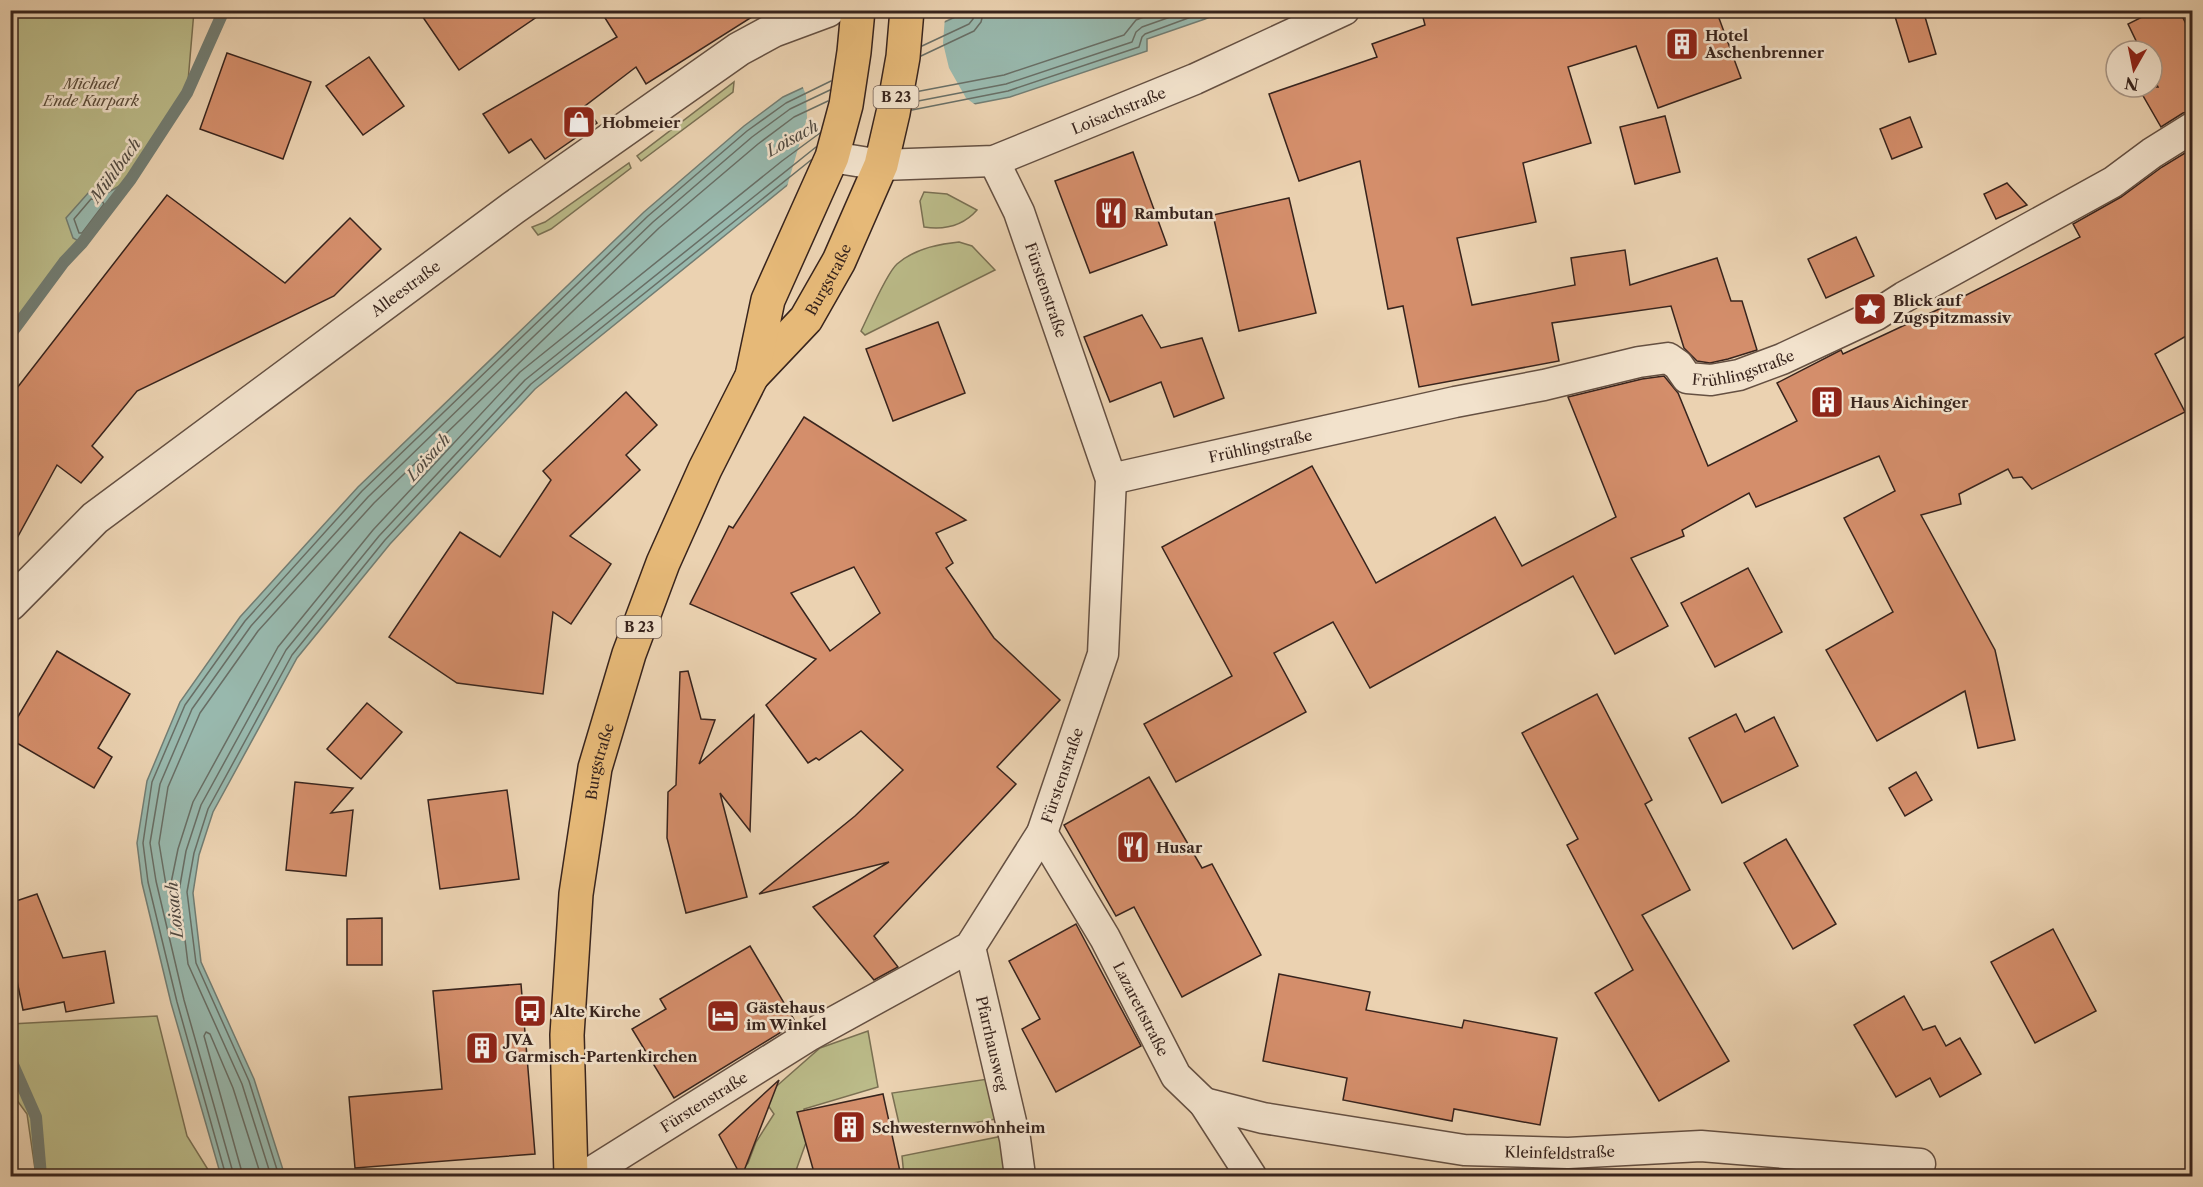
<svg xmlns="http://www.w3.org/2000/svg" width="2203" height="1187" font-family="'Libre Caslon Text',serif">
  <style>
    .green { fill: #bbbb89; stroke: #7a7053; stroke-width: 1.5 }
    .water { fill: #98b8ad; stroke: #727d73; stroke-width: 1.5 }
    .pier { fill: #ebd2b1 }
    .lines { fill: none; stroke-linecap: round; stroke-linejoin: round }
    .shore { stroke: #686e65; stroke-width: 1.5 }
    .stream { stroke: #727d73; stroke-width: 12 }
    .building { fill: #d48e6b; stroke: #38241d; stroke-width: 1.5; fill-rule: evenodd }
    .minor-casing { stroke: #655042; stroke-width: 33 }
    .tertiary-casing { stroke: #655042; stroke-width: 36 }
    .primary-casing { stroke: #38241d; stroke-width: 36 }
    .minor { stroke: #f2e2cc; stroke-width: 30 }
    .tertiary { stroke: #f2e2cc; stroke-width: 33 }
    .primary { stroke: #e6b978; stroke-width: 33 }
    .labels { text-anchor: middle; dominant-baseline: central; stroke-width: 5; stroke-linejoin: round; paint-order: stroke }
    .shield { fill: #f2e2cc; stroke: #705d52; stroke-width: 1.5 }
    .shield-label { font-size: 14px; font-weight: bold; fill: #38241d }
    .poi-label { font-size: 15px; font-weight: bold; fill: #38241d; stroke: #f2e2cc; text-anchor: start }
    .park-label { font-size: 15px; font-style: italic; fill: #594a38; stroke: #f2e2cc }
    .street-label { font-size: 15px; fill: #38241d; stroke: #f2e2cc }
    .water-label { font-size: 16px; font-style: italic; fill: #504941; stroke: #f2e2cc }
  </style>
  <rect width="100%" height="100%" fill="#ebd2b1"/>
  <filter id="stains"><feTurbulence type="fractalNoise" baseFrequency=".00333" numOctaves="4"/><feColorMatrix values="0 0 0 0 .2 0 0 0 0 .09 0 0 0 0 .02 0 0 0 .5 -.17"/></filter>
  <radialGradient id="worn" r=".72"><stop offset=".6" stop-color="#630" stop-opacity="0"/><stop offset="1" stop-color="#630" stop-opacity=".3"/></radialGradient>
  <g class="green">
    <path d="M11,11H194L187,93L131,179L15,328L11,331Z"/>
    <path d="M734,82L733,92L641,161L637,156Z"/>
    <path d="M629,163L631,168L551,229L538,235L532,227L545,222Z"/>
    <path d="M924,192L947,194L977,210C963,226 944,230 924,227L920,201Z"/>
    <path d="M959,242L972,246L995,270L865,335L861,331C869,315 886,274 897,264C914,249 938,244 959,242Z"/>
    <path d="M157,1016L187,1136L212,1176H36L27,1114L11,1092V1024Z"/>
    <path d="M868,1031L878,1087L804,1109L808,1137L794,1176H755L753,1172L747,1175L741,1171L748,1163L756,1142L774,1114L763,1098L820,1048Z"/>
    <path d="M988,1079L996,1119C977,1122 914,1136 900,1128L892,1093Z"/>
    <path d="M1003,1136L1009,1170L980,1176H961L960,1171L928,1176H904L902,1156Z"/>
  </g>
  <g class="water">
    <path d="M968,11H1224L1205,19L1147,39V51L1010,97L912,116L851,138L796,178L535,389L390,544L297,658L213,812L199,855L193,893L201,962L254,1079L285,1176H221L171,1003L142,883L137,843L147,781L180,702L240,617L358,487L644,212L744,126L783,97Z"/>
    <path d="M131,179L82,243L73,238L66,218L89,192L104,195Z"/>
  </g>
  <path class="pier" d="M945,17L943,43L949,68L966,98L977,106L912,119L853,140L786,190L807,118L806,95L802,85Z"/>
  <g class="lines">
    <g class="shore">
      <path d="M922,46L969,24L973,19L975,10"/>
      <path d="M921,56L974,31L981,22L984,10"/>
      <path d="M915,92L1004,75L1124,35L1136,20L1162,10"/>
      <path d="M913,102L1006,84L1132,42L1136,32L1142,27L1190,10"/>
      <path d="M912,110L1008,91L1139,47L1142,37L1145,34L1210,10"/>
      <path d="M820,133L782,161L520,372L373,530L278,647L193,802L178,849L171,883L166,885L159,843L168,787L200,713L258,631L374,503L659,228L758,144L794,117L828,101"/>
      <path d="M91,199L102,201L104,204L82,233H79L74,219Z"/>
      <path d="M226,1176L177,1002L148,882L143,843L152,782L185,705L245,621L362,491L501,357L648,216L747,131L786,103L831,81"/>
      <path d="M234,1176L184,1000L156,881L150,843L160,784L192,709L251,626L368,497L506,363L653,222L752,137L790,109L830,90"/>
      <path d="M243,1176L204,1036L206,1032L210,1034L233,1088L261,1176"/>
      <path d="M271,1176L242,1084L188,964L179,891L186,851L201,805L286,650L379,536L525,380L816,147"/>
      <path d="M279,1176L249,1081L196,963L187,892L194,853L208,809L292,655L385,540L531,384L811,160"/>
    </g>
    <g class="stream">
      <path d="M10,335L64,262L82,243L131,179L187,93L224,10"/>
      <path d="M10,1058L36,1117L41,1176"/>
    </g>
  </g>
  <g class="building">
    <path d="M418,10H547L459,70Z"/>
    <path d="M600,10H763L646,84L636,67L585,106L597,123L545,159L531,139L509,153L483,114L617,37Z"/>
    <path d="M1421,10H1716L1741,78L1658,108L1636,46L1568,67L1591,143L1523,163L1536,222L1457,238L1472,305L1575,285L1571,258L1625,250L1630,285L1717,258L1731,301H1742L1757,350L1728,359L1710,363L1697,361L1684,348L1671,306L1552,323L1559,361L1419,387L1403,306L1388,309L1360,161L1299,181L1269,94L1377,57L1372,44L1425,25Z"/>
    <path d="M1893,10H1923L1936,54L1909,62Z"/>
    <path d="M2156,10H2179L2193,38V111L2183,113L2161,127L2138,87H2158L2152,74V51H2141L2128,24Z"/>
    <path d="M227,53L311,82L283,159L200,129Z"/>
    <path d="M369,57L404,106L363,135L326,86Z"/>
    <path d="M1665,116L1680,172L1635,184L1620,127Z"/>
    <path d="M1910,117L1922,147L1892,159L1880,129Z"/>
    <path d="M2193,148V332L2155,354L2185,412L2032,489L2022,477L2013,478L2008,469L1959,494L1961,504L1921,515L1995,650L2015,740L1978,748L1965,691L1877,741L1826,650L1893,612L1844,518L1895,491L1879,456L1756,507L1749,493L1682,530L1684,536L1631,558L1668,626L1615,654L1573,576L1370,688L1333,622L1274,653L1306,712L1176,782L1144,724L1232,676L1162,547L1312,466L1376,583L1495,517L1522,566L1616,517L1568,397L1642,379L1664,376L1678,393L1708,466L1797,421L1777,383L1841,350L1843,354L1937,310L2080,237L2073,224L2121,197L2162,167Z"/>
    <path d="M1133,152L1167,245L1090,273L1055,181Z"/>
    <path d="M2007,183L2027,205L1996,219L1984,194Z"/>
    <path d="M167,195L285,283L350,218L381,249L334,296L137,391L92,446L103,457L81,483L57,465L10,551V397Z"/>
    <path d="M1289,198L1316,313L1239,331L1213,215Z"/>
    <path d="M1856,237L1874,276L1826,298L1808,259Z"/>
    <path d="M1142,315L1161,348L1202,338L1224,398L1174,417L1161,382L1110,402L1084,337Z"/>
    <path d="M938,322L965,393L893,421L866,349Z"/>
    <path d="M626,392L657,425L626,455L640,470L570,536L611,564L571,624L553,612L543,694L457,683L389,637L460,532L500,557L551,480L543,471Z"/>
    <path d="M804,417L966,520L936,533L953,563L946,568L994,638L1060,700L997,767L1016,784L874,936L898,967L874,980L813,907L889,862L759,894L855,816L903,770L861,731L819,760L816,758L808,763L766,705L816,659L690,604L729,526L733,528ZM854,567L880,613L830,651L791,593Z"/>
    <path d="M1748,568L1782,632L1715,667L1681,603Z"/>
    <path d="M57,651L130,694L98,748L112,757L94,788L10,739V730Z"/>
    <path d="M688,671L701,719L715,720L699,764L754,715L750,831L720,793L747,897L686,913L667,838L668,792L676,785L680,672Z"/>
    <path d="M1597,694L1652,800L1645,804L1690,890L1642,915L1729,1061L1659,1101L1595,993L1633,970L1567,845L1578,839L1522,733Z"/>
    <path d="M367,703L402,732L361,779L327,749Z"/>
    <path d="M1736,714L1745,732L1774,717L1798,766L1722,803L1689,738Z"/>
    <path d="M1916,772L1932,800L1905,816L1889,788Z"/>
    <path d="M1149,777L1202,868L1212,864L1261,955L1182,997L1134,907L1116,916L1064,825Z"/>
    <path d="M295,782L353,788L331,813L353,810L346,876L286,870Z"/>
    <path d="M507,790L519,879L440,889L428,800Z"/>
    <path d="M1786,839L1836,924L1793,949L1744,863Z"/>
    <path d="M37,894L63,958L105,951L114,1003L66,1012L64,1002L23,1010L10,947V903Z"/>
    <path d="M382,918V965H347V919Z"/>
    <path d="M1076,924L1141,1046L1056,1092L1022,1029L1040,1019L1009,961Z"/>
    <path d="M2053,929L2096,1011L2035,1043L1991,962Z"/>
    <path d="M750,946L796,1023L674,1098L632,1029L666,1009L660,999Z"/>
    <path d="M1279,974L1370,992L1366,1010L1462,1028L1464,1020L1557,1038L1540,1125L1454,1109L1452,1121L1343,1100L1347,1078L1263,1061Z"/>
    <path d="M521,984L535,1154L355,1168L349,1097L442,1089L433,991Z"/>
    <path d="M1904,996L1923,1030L1935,1026L1946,1046L1960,1038L1981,1074L1940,1097L1930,1078L1896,1097L1854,1025Z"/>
    <path d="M779,1080L742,1176H741L719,1135Z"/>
    <path d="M883,1094L901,1176H815L797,1112Z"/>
  </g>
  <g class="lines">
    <defs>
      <g id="minor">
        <path id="s1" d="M832,157L881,165L994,161L1195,79L1344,10"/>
        <path id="s2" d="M1111,479L1455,402L1544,385L1639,362L1668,358L1678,365L1687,378L1711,380L1739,375L1782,359L1876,315L1904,297L2113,182L2152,153L2192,128"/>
        <path id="s3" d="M1042,833L1105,938L1176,1076L1204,1103L1251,1176"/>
        <path id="s4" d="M970,947L1015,1139L1020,1176"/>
        <path id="s5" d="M1204,1103L1263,1118L1464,1150L1568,1153L1701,1146L1920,1164"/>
        <path id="s6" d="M585,1176L810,1035L970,947L1042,833L1103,654L1111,479L1019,212L994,161"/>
      </g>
      <g id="tertiary">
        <path id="s7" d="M10,604L95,518L513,208L739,49L774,30L828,10"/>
      </g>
      <g id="primary">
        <path id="s8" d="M752,376L806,319L839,261L881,165L893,113L903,57L907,10"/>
        <path id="s9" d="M571,1176L567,1035L576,894L595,768L629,654L663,563L705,469L752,376L768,300L832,157L846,105L854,52L858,10"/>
      </g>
    </defs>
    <use href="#minor" class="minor-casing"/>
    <use href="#tertiary" class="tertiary-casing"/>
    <use href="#primary" class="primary-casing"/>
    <use href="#minor" class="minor"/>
    <use href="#tertiary" class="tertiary"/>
    <use href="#primary" class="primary"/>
  </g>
  <defs>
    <symbol id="building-square" viewBox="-11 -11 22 22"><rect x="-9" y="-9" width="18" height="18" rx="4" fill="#8f2418" stroke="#f2e2cc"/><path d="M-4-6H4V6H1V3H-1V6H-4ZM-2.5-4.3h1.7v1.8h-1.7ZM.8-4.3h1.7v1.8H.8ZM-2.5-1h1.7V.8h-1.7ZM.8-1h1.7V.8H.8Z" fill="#fff"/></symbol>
    <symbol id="shop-square" viewBox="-11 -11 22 22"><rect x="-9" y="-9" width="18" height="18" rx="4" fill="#8f2418" stroke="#f2e2cc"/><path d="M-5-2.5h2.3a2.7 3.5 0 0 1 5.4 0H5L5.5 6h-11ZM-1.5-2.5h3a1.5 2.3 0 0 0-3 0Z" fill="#fff"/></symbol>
    <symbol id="restaurant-square" viewBox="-11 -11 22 22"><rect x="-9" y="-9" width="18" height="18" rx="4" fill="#8f2418" stroke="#f2e2cc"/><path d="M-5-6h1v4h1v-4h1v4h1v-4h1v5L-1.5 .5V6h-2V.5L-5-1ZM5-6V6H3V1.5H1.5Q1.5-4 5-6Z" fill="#fff"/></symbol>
    <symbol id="sight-square" viewBox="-11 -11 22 22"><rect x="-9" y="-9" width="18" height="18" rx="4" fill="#8f2418" stroke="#f2e2cc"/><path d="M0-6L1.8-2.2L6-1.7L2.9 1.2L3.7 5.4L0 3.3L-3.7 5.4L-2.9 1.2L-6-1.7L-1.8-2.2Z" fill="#fff"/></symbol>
    <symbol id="bus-square" viewBox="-11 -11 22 22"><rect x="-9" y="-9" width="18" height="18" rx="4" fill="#8f2418" stroke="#f2e2cc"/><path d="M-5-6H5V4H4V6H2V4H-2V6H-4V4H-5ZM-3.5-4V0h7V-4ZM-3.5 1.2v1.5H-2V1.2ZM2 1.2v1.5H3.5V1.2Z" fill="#fff"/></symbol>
    <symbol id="hotel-square" viewBox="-11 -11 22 22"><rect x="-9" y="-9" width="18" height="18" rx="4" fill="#8f2418" stroke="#f2e2cc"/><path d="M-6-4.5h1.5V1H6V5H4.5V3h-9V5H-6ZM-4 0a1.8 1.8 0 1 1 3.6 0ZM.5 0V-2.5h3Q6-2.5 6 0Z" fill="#fff"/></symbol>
  </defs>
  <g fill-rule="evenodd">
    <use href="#building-square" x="1663" y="25" width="38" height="38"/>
    <use href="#shop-square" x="560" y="103" width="38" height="38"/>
    <use href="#restaurant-square" x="1092" y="194" width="38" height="38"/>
    <use href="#sight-square" x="1851" y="290" width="38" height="38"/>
    <use href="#building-square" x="1808" y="383" width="38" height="38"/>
    <use href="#restaurant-square" x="1114" y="828" width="38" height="38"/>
    <use href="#bus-square" x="511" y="992" width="38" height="38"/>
    <use href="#hotel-square" x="704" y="997" width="38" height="38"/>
    <use href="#building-square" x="463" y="1029" width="38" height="38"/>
    <use href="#building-square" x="830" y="1108" width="38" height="38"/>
  </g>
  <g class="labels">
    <g class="shield">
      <rect x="873.5" y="86" width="45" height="22" rx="4.5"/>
      <rect x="616.5" y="616" width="45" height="22" rx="4.5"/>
    </g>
    <g class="shield-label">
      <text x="896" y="97">B 23</text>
      <text x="639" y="627">B 23</text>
    </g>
    <g class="poi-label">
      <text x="1705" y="35">Hotel<tspan x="1705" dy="17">Aschenbrenner</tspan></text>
      <text x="602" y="122">Hobmeier</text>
      <text x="1134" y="213">Rambutan</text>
      <text x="1893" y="300">Blick auf<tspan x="1893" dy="17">Zugspitzmassiv</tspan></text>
      <text x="1850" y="402">Haus Aichinger</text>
      <text x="1156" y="847">Husar</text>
      <text x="746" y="1007">Gästehaus<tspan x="746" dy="17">im Winkel</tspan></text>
      <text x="553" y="1011">Alte Kirche</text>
      <text x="505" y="1039">JVA<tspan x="505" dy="17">Garmisch-Partenkirchen</tspan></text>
      <text x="872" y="1127">Schwesternwohnheim</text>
    </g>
    <g class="park-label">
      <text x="91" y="83">Michael<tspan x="91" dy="17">Ende Kurpark</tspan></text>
    </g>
    <g class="street-label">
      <text stroke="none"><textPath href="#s1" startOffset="297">Loisachstraße</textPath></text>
      <text stroke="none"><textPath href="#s8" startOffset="124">Burgstraße</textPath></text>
      <text stroke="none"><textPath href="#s7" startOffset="507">Alleestraße</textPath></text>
      <text transform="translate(1046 290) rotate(71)">Fürstenstraße</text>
      <text stroke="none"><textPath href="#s2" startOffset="656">Frühlingstraße</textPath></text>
      <text stroke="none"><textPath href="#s2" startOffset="153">Frühlingstraße</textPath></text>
      <text stroke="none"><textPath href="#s9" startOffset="417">Burgstraße</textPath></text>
      <text stroke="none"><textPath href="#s6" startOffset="644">Fürstenstraße</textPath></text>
      <text stroke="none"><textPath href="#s3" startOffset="202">Lazarettstraße</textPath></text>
      <text stroke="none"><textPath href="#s4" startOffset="99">Pfarrhausweg</textPath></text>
      <text stroke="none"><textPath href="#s6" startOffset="140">Fürstenstraße</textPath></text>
      <text stroke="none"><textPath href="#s5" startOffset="360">Kleinfeldstraße</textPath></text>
    </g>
    <g class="water-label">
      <text transform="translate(792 138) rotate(-29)">Loisach</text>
      <text transform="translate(115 170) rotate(-54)">Mühlbach</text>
      <text transform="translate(428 457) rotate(-48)">Loisach</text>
      <text transform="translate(174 910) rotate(-96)">Loisach</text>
    </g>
  </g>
  <rect width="2203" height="1187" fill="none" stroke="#ebd2b1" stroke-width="36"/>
  <rect x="12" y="12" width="2179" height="1163" fill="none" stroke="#38241d" stroke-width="3"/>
  <rect x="18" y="18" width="2167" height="1151" fill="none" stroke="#38241d" stroke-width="1.5"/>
  <g transform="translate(2134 69) rotate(189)"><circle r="28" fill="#f2e2cc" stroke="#a89686" stroke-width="1.5"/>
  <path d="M0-4.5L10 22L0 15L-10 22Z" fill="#8f2418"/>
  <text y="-9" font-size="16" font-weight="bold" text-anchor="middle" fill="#38241d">N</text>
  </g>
  <rect width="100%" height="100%" filter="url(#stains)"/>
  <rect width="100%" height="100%" fill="url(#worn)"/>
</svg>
